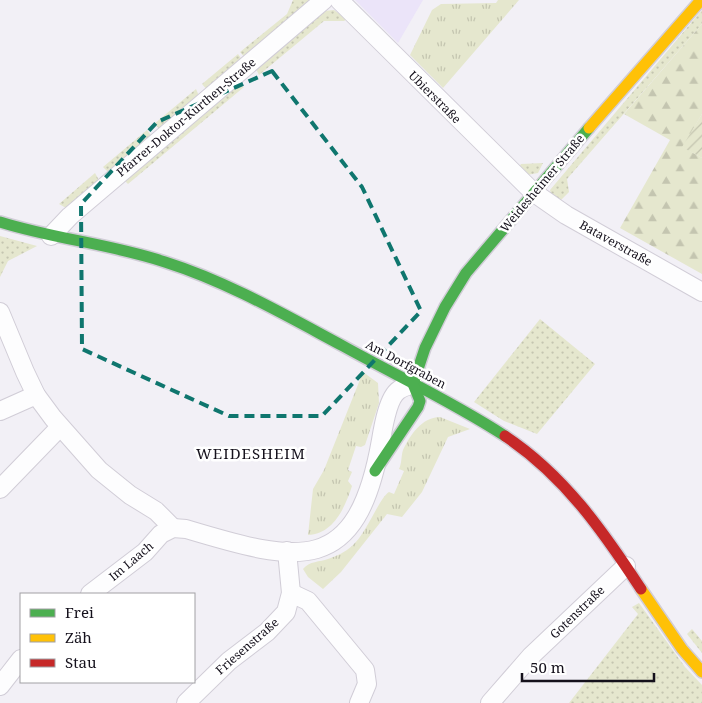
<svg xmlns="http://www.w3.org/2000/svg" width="702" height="703" font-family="'Noto Serif',serif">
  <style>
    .built { fill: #ebe4f9 }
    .grass { fill: url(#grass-dots) }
    .forest { fill: url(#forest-firs) }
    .park { fill: url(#park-tufts) }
    .garden { fill: url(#garden-furrows) }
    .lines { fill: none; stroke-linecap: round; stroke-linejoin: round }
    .street-casing { stroke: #d1cdd7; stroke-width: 20 }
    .fast-casing { stroke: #d1cdd7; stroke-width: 14 }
    .slow-casing { stroke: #d1cdd7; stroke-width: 14 }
    .jam-casing { stroke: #d1cdd7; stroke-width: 14 }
    .street { stroke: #fdfdfe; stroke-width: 18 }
    .fast { stroke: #4caf50; stroke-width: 11 }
    .slow { stroke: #ffc107; stroke-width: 11 }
    .jam { stroke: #c62828; stroke-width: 11 }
    .marked { fill: none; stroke: #0f766e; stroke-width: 4; stroke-dasharray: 10 6; stroke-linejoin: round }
    .labels { text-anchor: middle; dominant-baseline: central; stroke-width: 5; stroke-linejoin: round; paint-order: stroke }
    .street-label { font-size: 12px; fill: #15111c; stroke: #fff }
    .quarter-label { font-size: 15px; letter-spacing: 1px; fill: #15111c; stroke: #fff }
  </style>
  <defs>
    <pattern id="grass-dots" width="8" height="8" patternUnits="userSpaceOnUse" patternTransform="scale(1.25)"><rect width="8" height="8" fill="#e5e7ce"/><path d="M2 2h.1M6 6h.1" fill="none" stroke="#c4c5b0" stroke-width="1.8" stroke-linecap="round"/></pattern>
    <pattern id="forest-firs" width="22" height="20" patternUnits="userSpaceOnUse" patternTransform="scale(1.25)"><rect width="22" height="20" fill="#e5e7ce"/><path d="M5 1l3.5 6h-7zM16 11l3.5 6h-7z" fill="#c4c5b0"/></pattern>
    <pattern id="park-tufts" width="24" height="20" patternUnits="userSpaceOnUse" patternTransform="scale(1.25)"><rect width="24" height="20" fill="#e5e7ce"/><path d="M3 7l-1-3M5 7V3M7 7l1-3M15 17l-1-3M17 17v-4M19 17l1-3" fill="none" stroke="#c4c5b0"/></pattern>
    <pattern id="garden-furrows" width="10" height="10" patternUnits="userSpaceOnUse" patternTransform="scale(1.25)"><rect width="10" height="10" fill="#e5e7ce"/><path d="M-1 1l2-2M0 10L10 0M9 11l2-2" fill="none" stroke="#c4c5b0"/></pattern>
  </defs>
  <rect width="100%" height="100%" fill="#f2f0f6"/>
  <path class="built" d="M355,0H423L398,43Z"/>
  <g class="grass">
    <path d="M293,0H313L246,59L240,52L287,14Z"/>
    <path d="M334,10L347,19L344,21H324L259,75L255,67L324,11Z"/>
    <path d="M702,10V24L567,179L569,192L558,203L552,197L550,190Z"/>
    <path d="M238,54L243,61L208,91L202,84Z"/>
    <path d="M235,85L244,87L128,184L123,179Z"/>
    <path d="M196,89L200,98L161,130L154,124Z"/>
    <path d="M147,130L153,138L110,174L103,167Z"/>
    <path d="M543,163L538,173L527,175L519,167L521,164Z"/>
    <path d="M95,173L100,182L68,209L59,204Z"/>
    <path d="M0,236L37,246L8,261L0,277Z"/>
    <path d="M540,319L595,364L537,434L504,421L474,402Z"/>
    <path d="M639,603L685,667L702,685V703H569L638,614L632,607Z"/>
    <path d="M692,629L702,641V653L687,634Z"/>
  </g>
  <path class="forest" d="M702,24V114L683,147L702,158V274L620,228L670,140L624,114Z"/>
  <g class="park">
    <path d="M498,0H519L443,88L410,55L432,10L441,4L496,3Z"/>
    <path d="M363,372L378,383L379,403L365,445L361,447L356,446L348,470L352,472L348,481L352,486C345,507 334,534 308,535L313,489L324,470Z"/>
    <path d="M440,417L470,429L448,437L422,492L402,517L387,514L341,572L323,589L308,577L303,569C309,561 320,562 328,559C337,556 345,552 352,546C367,533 379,498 389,492L394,494L404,471L399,469C402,463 401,456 403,450C411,434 421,418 440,417Z"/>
  </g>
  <path class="garden" d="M702,114V158L682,147Z"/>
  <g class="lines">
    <defs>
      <g id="street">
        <path d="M339,0L533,192L566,215L702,292"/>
        <path d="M51,236L70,216L324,0"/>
        <path d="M0,312L25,372L36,395L53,418L99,470L130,495L156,511L173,528"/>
        <path d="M0,411L36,395"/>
        <path d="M0,489L60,427"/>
        <path d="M291,593L308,601L365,670L367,684L359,703"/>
        <path d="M90,594L145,552L161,534L173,528L186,529C299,563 357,578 381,440C383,428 388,397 399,390C403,387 408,386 413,384"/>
        <path d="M0,686L21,659"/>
        <path d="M186,703L229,661L267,632L286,612L291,593L287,551"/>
        <path d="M490,703L531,656L626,566"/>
      </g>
      <g id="fast">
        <path d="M0,222C54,239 111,244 165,262C228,282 285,315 343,346C397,376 453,402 505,436"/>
        <path d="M375,471L418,407L420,401L413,384L425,348L445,307L466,273L589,128"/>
      </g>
      <g id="slow">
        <path d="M589,128L701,0"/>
        <path d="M641,589L682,649L702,672"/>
      </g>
      <path id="jam" d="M505,436C564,475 603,531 641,589"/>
    </defs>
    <use href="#street" class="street-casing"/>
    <use href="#fast" class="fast-casing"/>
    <use href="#slow" class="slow-casing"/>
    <use href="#jam" class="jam-casing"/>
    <use href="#street" class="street"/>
    <use href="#fast" class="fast"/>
    <use href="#slow" class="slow"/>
    <use href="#jam" class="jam"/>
  </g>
  <path class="marked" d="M272,71L362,187L421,311L322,416H229L82,349L81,204L157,122Z"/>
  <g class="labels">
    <g class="street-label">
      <text transform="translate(435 97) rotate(45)">Ubierstraße</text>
      <text transform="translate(186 117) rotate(-40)">Pfarrer-Doktor-Kurthen-Straße</text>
      <text transform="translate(542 183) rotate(-50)">Weidesheimer Straße</text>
      <text transform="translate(616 243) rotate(29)">Bataverstraße</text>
      <text transform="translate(406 364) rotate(28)">Am Dorfgraben</text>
      <text transform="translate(131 561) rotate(-40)">Im Laach</text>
      <text transform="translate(577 612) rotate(-44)">Gotenstraße</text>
      <text transform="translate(247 646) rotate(-41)">Friesenstraße</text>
    </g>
    <g class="quarter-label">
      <text x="251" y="453">WEIDESHEIM</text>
    </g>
  </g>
  <rect x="20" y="593" width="175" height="90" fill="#ffffff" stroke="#a1a0a4"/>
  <rect x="30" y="609" width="25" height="8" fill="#4caf50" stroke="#a1a0a4"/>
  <text x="65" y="618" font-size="15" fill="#15111c">Frei</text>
  <rect x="30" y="634" width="25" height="8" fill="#ffc107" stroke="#a1a0a4"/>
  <text x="65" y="643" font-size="15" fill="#15111c">Zäh</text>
  <rect x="30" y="659" width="25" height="8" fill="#c62828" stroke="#a1a0a4"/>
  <text x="65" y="668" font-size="15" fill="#15111c">Stau</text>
  <path d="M522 673v8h132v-8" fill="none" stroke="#15111c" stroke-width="2.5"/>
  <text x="530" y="673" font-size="15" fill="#15111c" stroke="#ffffff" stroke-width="4" paint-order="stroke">50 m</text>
</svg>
